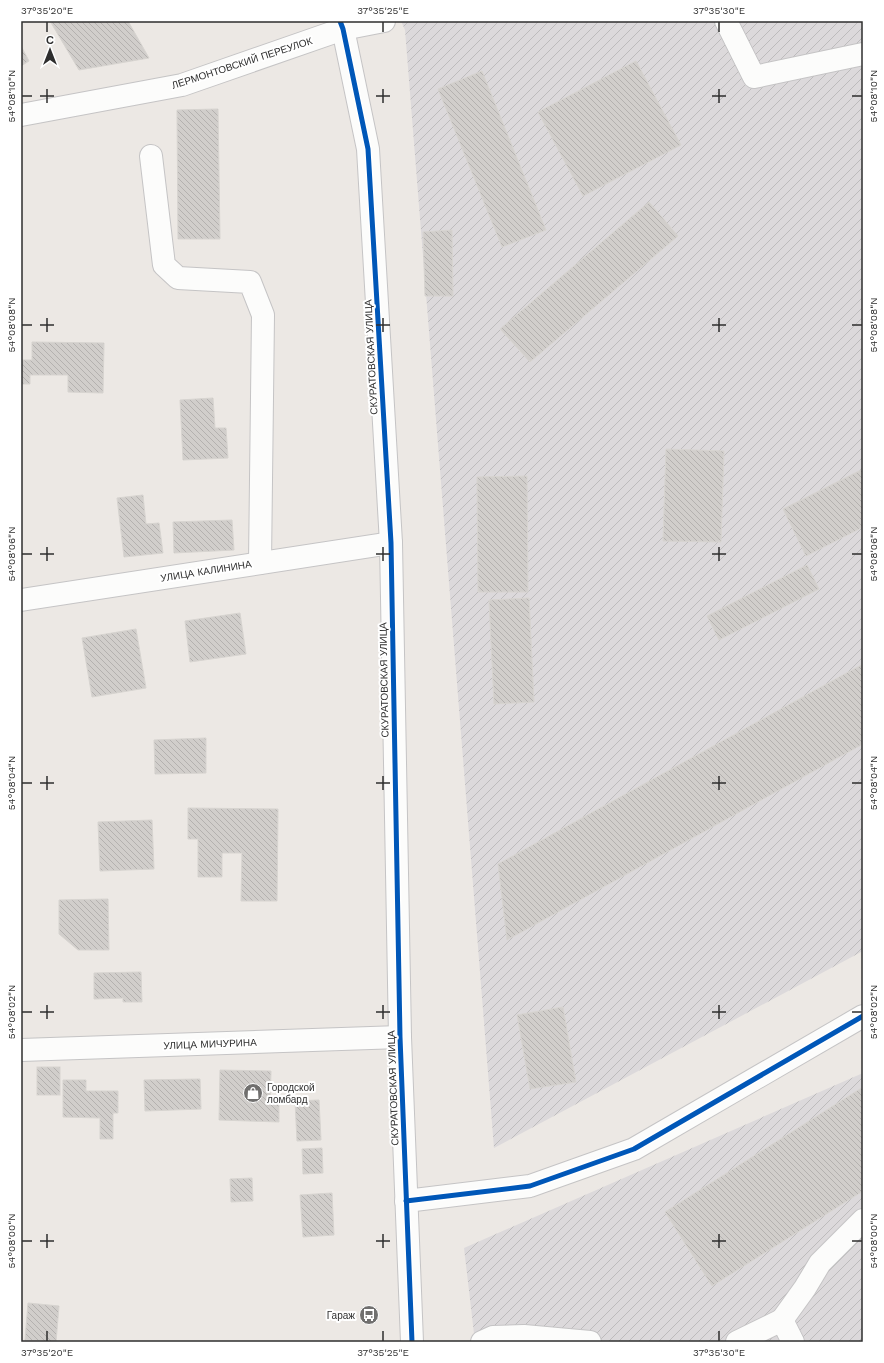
<svg xmlns="http://www.w3.org/2000/svg" width="884" height="1363" font-family="'Work Sans',sans-serif">
  <style>
    .industrial { fill: url(#industrial-furrows) }
    .building { fill: url(#building-back-hatch); stroke: #d7d4d0 }
    .lines { fill: none; stroke-linecap: round; stroke-linejoin: round }
    .minor-casing { stroke: #c5c4c5; stroke-width: 24 }
    .minor { stroke: #fcfcfb; stroke-width: 22 }
    .cycleway-casing { stroke: #fff; stroke-width: 8 }
    .cycleway { stroke: #0057b8; stroke-width: 5 }
    .ticks { fill: none; stroke: #2e2e2e; stroke-width: 1.5 }
    .labels { text-anchor: middle; dominant-baseline: central; stroke-width: 4; stroke-linejoin: round; paint-order: stroke }
    .street-label { font-size: 10px; fill: #2e2e2e; stroke: #fff }
    .poi-label { font-size: 10px; fill: #2e2e2e; stroke: #fff; text-anchor: start }
    .neatline { fill: none; stroke: #2e2e2e; stroke-width: 1.5 }
    .ticks-label { font-size: 10px; text-anchor: middle; fill: #2e2e2e }
  </style>
  <defs>
    <pattern id="industrial-furrows" width="10" height="10" patternUnits="userSpaceOnUse"><rect width="10" height="10" fill="#dcd9db"/><path d="M-1 1l2-2M0 10L10 0M9 11l2-2" fill="none" stroke="#bdbbbc"/></pattern>
    <pattern id="building-back-hatch" width="6" height="6" patternUnits="userSpaceOnUse"><rect width="6" height="6" fill="#d1cecb"/><path d="M-1 5l2 2M0 0l6 6M5-1l2 2" fill="none" stroke="#b4b1af"/></pattern>
  </defs>
  <rect width="100%" height="100%" fill="#ece8e4"/>
  <g class="industrial">
    <path d="M401,21H863V951L494,1148L405,30Z"/>
    <path d="M863,1073V1342H475L464,1248Z"/>
  </g>
  <g class="building">
    <path d="M50,21H128L149,58L79,70Z"/>
    <path d="M21,46L29,61L21,66Z"/>
    <path d="M636,61L681,145L583,196L538,112Z"/>
    <path d="M482,71L546,230L502,247L438,89Z"/>
    <path d="M218,109L220,239H178L177,110Z"/>
    <path d="M649,202L678,236L530,362L500,329Z"/>
    <path d="M452,230L453,296H425L423,232Z"/>
    <path d="M32,342L104,343L103,393L68,392V375H30V384H21V360H32Z"/>
    <path d="M213,398L215,428H226L228,458L183,460L180,400Z"/>
    <path d="M666,449L724,451L721,542L663,541Z"/>
    <path d="M863,469V527L806,556L783,509Z"/>
    <path d="M527,476L528,592H478L477,477Z"/>
    <path d="M143,495L146,524L159,523L163,553L124,557L117,498Z"/>
    <path d="M232,520L234,550L174,553L173,522Z"/>
    <path d="M807,565L819,589L719,640L707,616Z"/>
    <path d="M529,598L534,702L494,704L489,600Z"/>
    <path d="M240,613L246,654L190,662L185,621Z"/>
    <path d="M136,629L146,688L92,697L82,638Z"/>
    <path d="M863,664V744L507,940L498,864Z"/>
    <path d="M206,738V773L155,774L154,740Z"/>
    <path d="M188,808L278,809L277,901H241L242,853H222V877H198V839H188Z"/>
    <path d="M152,820L154,869L100,871L98,822Z"/>
    <path d="M108,899L109,950H78L59,934V900Z"/>
    <path d="M141,972L142,1002H123V998L94,999V973Z"/>
    <path d="M563,1007L576,1082L530,1089L517,1015Z"/>
    <rect x="37" y="1067" width="23" height="28"/>
    <path d="M220,1070L271,1071L270,1103L279,1104V1122L219,1120Z"/>
    <path d="M200,1079L201,1109L145,1111L144,1080Z"/>
    <path d="M63,1080H86V1091H118V1113H113V1139H100V1118L63,1117Z"/>
    <path d="M863,1087V1191L712,1286L665,1212Z"/>
    <path d="M319,1100L321,1140L297,1141L295,1101Z"/>
    <path d="M322,1148L323,1173L303,1174L302,1149Z"/>
    <path d="M252,1178L253,1201L231,1202L230,1179Z"/>
    <path d="M332,1193L334,1235L303,1237L300,1195Z"/>
    <path d="M28,1303L59,1306L56,1342L25,1340Z"/>
  </g>
  <g class="lines">
    <defs>
      <g id="minor">
        <path d="M340,21L343,29L368,149L391,543L400,1037L412,1342"/>
        <path d="M726,21L754,77L863,54"/>
        <path d="M21,115L182,85L343,29L384,21"/>
        <path d="M151,156L164,265L178,278L250,282L263,315L260,563"/>
        <path d="M21,600L391,543"/>
        <path d="M21,1050L400,1037"/>
        <path d="M406,1201L530,1186L634,1149L863,1016"/>
        <path d="M782,1320L805,1288L820,1263L863,1220"/>
        <path d="M482,1342L493,1337L524,1336L590,1342"/>
        <path d="M737,1342L782,1320L793,1342"/>
      </g>
    </defs>
    <use href="#minor" class="minor-casing"/>
    <use href="#minor" class="minor"/>
    <defs>
      <g id="cycleway">
        <path d="M340,21L343,29L368,149L391,543L400,1037L412,1342"/>
        <path d="M406,1201L530,1186L634,1149L863,1016"/>
      </g>
    </defs>
    <use href="#cycleway" class="cycleway-casing"/>
    <use href="#cycleway" class="cycleway"/>
  </g>
  <path class="ticks" d="M47,22V32M383,22V32M719,22V32M47,89V103M383,89V103M719,89V103M22,96H32M40,96H54M376,96H390M712,96H726M852,96H862M47,318V332M383,318V332M719,318V332M22,325H32M40,325H54M376,325H390M712,325H726M852,325H862M47,547V561M383,547V561M719,547V561M22,554H32M40,554H54M376,554H390M712,554H726M852,554H862M47,776V790M383,776V790M719,776V790M22,783H32M40,783H54M376,783H390M712,783H726M852,783H862M47,1005V1019M383,1005V1019M719,1005V1019M22,1012H32M40,1012H54M376,1012H390M712,1012H726M852,1012H862M47,1234V1248M383,1234V1248M719,1234V1248M22,1241H32M40,1241H54M376,1241H390M712,1241H726M852,1241H862M47,1331V1341M383,1331V1341M719,1331V1341"/>
  <defs>
    <symbol id="shop-disc" viewBox="-11 -11 22 22"><circle r="9.5" fill="#706f6e" stroke="#fff"/><path d="M-5-2.5h2.3a2.7 3.5 0 0 1 5.4 0H5L5.5 6h-11ZM-1.5-2.5h3a1.5 2.3 0 0 0-3 0Z" fill="#fff"/></symbol>
    <symbol id="bus-disc" viewBox="-11 -11 22 22"><circle r="9.5" fill="#706f6e" stroke="#fff"/><path d="M-5-6H5V4H4V6H2V4H-2V6H-4V4H-5ZM-3.5-4V0h7V-4ZM-3.5 1.2v1.5H-2V1.2ZM2 1.2v1.5H3.5V1.2Z" fill="#fff"/></symbol>
  </defs>
  <g fill-rule="evenodd">
    <use href="#shop-disc" x="242" y="1082" width="22" height="22"/>
    <use href="#bus-disc" x="358" y="1304" width="22" height="22"/>
  </g>
  <g class="labels">
    <g class="street-label">
      <text transform="translate(242 63) rotate(-18)">ЛЕРМОНТОВСКИЙ ПЕРЕУЛОК</text>
      <text transform="translate(371 357) rotate(-93)">СКУРАТОВСКАЯ УЛИЦА</text>
      <text transform="translate(206 571) rotate(-9)">УЛИЦА КАЛИНИНА</text>
      <text transform="translate(384 680) rotate(-91)">СКУРАТОВСКАЯ УЛИЦА</text>
      <text transform="translate(210 1044) rotate(-2)">УЛИЦА МИЧУРИНА</text>
      <text transform="translate(393 1088) rotate(-92)">СКУРАТОВСКАЯ УЛИЦА</text>
    </g>
    <g class="poi-label">
      <text x="267" y="1087">Городской<tspan x="267" dy="12">ломбард</tspan></text>
      <text x="355" y="1315" text-anchor="end">Гараж</text>
    </g>
  </g>
  <rect width="884" height="1363" fill="none" stroke="#ffffff" stroke-width="44"/>
  <g transform="translate(50 50)" stroke="#ffffff" stroke-width="3" paint-order="stroke">
  <path d="M0-3L7 15L0 10L-7 15Z" fill="#2e2e2e"/>
  <text y="-6" font-size="11" font-weight="bold" text-anchor="middle" fill="#2e2e2e">С</text>
  </g>
  <rect x="22" y="22" width="840" height="1319" class="neatline"/>
  <g class="ticks-label">
    <text x="47" y="14">37°35'20"E</text>
    <text x="383" y="14">37°35'25"E</text>
    <text x="719" y="14">37°35'30"E</text>
    <text transform="translate(11 96) rotate(-90)" y="4">54°08'10"N</text>
    <text transform="translate(873 96) rotate(-90)" y="4">54°08'10"N</text>
    <text transform="translate(11 325) rotate(-90)" y="4">54°08'08"N</text>
    <text transform="translate(873 325) rotate(-90)" y="4">54°08'08"N</text>
    <text transform="translate(11 554) rotate(-90)" y="4">54°08'06"N</text>
    <text transform="translate(873 554) rotate(-90)" y="4">54°08'06"N</text>
    <text transform="translate(11 783) rotate(-90)" y="4">54°08'04"N</text>
    <text transform="translate(873 783) rotate(-90)" y="4">54°08'04"N</text>
    <text transform="translate(11 1012) rotate(-90)" y="4">54°08'02"N</text>
    <text transform="translate(873 1012) rotate(-90)" y="4">54°08'02"N</text>
    <text transform="translate(11 1241) rotate(-90)" y="4">54°08'00"N</text>
    <text transform="translate(873 1241) rotate(-90)" y="4">54°08'00"N</text>
    <text x="47" y="1356">37°35'20"E</text>
    <text x="383" y="1356">37°35'25"E</text>
    <text x="719" y="1356">37°35'30"E</text>
  </g>
</svg>
